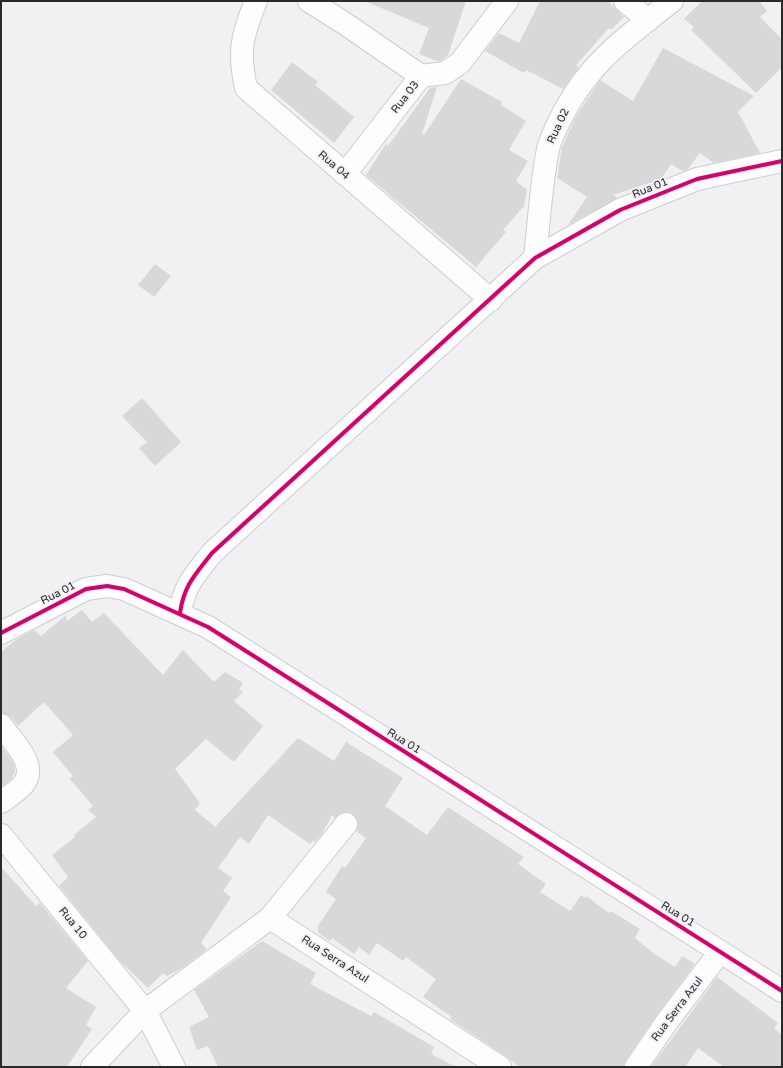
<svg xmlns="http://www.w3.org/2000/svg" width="783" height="1068" font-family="'Varela Round',sans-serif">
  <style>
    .building { fill: #d8d8da }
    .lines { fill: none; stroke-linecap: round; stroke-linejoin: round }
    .minor-casing { stroke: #cdcdcf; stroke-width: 24 }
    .minor { stroke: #fdfdfd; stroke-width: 22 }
    .cycleway-casing { stroke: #f0f0f5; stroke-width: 6 }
    .cycleway { stroke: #d6006c; stroke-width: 4 }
    .labels { text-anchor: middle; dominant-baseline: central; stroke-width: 3.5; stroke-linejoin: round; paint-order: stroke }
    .street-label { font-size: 11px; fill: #2a2a2c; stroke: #f0f0f5 }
  </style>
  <rect width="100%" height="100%" fill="#f1f1f4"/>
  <g class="building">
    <path d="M364,1H466L448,55L441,61H437L419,54L429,28Z"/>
    <path d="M540,1H608L624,17L611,30L609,28L576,65L579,67L563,89L526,70L524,73L485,51L499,33L519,43Z"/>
    <path d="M702,1H759L767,11L760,17L782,39V67L756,93L691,30L694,27L684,19Z"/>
    <path d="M663,48L754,96L738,112L760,153L714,163L700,153L687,170L682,171L671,164L661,179L613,195L617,198L568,225L587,197L557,178L562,147L576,116L600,80L633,101Z"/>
    <path d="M292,62L318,82L315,85L354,117L334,143L271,90Z"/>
    <path d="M461,79L502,102L501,105L526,121L509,150L528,161L516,181L527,190L524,206L503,230L506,232L476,267L366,175L386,144L388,146L430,88L437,87L422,134L424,135Z"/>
    <path d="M155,264L171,276L154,297L138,285Z"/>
    <path d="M142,398L181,442L155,466L139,448L147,442L122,416Z"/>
    <path d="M82,610L92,622L104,613L163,675L183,650L214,682L225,672L243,683L239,690L243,692L234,701L263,726L234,762L206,739L175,769L200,803L195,810L215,827L298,738L334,761L346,742L403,778L385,806L427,835L448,807L524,857L518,864L546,884L540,892L570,911L581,895L585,898L586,896L609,913L611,911L640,929L635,938L656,955L675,967L682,956L695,964L656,1016L626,1060L624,1067H519L507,1057L450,1019L452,1017L423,997L436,979L406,957L403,961L377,943L369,955L359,947L354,954L332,938L330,941L318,933V926L336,899L326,892L342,866L345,868L366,838L356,831L358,826L357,819L354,815L348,812L341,813L335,818L332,815L322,834L315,842L313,840L310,844L268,815L249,844L240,837L218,868L232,878L223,891L231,897L201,943L207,949L182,968L167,976L163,973L148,988L119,960L59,886L68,877L52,855L75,837L74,835L96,817L88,810L93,806L70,779L73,776L53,752L73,735L44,702L18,726L11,717L1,713V652L17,639L34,630L41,636L66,615L67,621Z"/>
    <path d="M1,746L14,764L15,772L11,779L1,787Z"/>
    <path d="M1,867L36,906L40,903L88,961L66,988L96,1007L86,1025L92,1029L67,1067H1Z"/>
    <path d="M262,941L316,973L310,984L371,1016L374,1012L434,1047L431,1054L456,1067H218L208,1046L197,1050L189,1027L209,1017L194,990Z"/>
    <path d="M717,977L778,1023L774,1028L782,1035V1067H724L698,1048L685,1067H651Z"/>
  </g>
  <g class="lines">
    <defs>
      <g id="minor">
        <path d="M256,1C242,35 238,51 246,88L491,300"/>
        <path d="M309,1L344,23L421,76"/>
        <path d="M625,1L648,20"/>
        <path d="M345,174L421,76L445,73L460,63L507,1"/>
        <path d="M535,258C539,222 541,184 548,149C551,136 559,122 565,110C593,59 628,36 672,1"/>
        <path d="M180,613C184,585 195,575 212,553L535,258L620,210L697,179L782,161"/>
        <path d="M1,633L86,589L107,586L124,589L208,627L782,991"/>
        <path d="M1,725C11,740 37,763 25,782C20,790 8,797 1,802"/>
        <path d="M1,835L145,1011L174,1067"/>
        <path d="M270,918L500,1067"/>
        <path d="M92,1067L145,1011L270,918L346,824"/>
        <path d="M636,1067L666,1023L720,952"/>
      </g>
    </defs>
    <use href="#minor" class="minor-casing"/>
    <use href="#minor" class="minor"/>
    <defs>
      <g id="cycleway">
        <path d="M180,613C184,585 195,575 212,553L535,258L620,210L697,179L782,161"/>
        <path d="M1,633L86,589L107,586L124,589L208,627L782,991"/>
      </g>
    </defs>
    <use href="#cycleway" class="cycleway-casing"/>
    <use href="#cycleway" class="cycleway"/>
  </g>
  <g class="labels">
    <g class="street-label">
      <text transform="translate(405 97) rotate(-52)">Rua 03</text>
      <text transform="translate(558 126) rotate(-65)">Rua 02</text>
      <text transform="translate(334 165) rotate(41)">Rua 04</text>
      <text transform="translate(650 188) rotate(-22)">Rua 01</text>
      <text transform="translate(58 593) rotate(-27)">Rua 01</text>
      <text transform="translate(404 741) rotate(32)">Rua 01</text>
      <text transform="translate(678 914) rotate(32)">Rua 01</text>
      <text transform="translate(73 923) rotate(51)">Rua 10</text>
      <text transform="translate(335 959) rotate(33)">Rua Serra Azul</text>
      <text transform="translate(677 1009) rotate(-53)">Rua Serra Azul</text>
    </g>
  </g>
  <rect width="783" height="1068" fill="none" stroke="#2a2a2c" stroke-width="4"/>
</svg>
